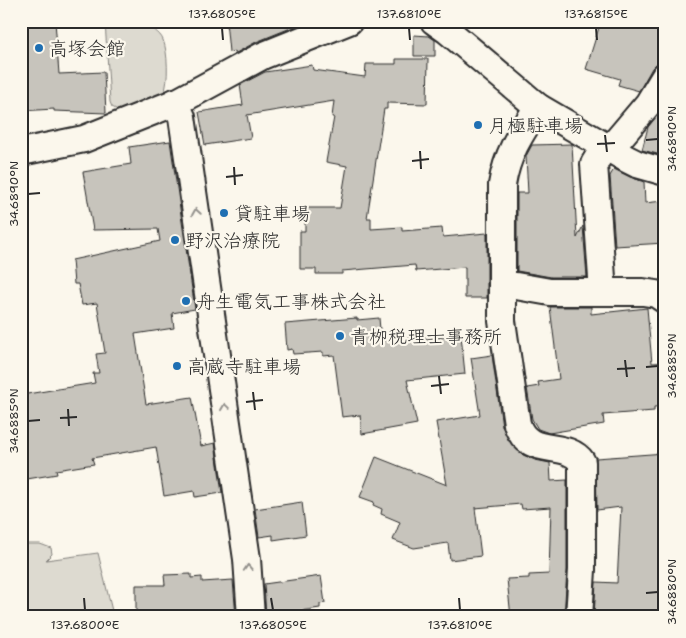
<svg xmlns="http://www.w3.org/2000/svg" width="686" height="638" font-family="'Shantell Sans','Klee One',sans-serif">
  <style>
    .green { fill: #dddad0; stroke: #84827e }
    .building { fill: #c7c4bc; stroke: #2b2b2b }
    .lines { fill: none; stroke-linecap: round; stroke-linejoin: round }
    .street-casing { stroke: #2b2b2b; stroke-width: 30 }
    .street { stroke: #fbf7ec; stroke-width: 26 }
    .oneway { stroke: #93918c }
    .ticks { fill: none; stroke: #2b2b2b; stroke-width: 2 }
    .poi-dot { fill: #1f6fb2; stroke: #fbf7ec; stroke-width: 2 }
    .labels { text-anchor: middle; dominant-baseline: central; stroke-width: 4.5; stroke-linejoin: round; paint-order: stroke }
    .poi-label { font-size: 19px; fill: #2b2b2b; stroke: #fbf7ec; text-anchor: start }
    .neatline { fill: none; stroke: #2b2b2b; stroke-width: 2 }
    .ticks-label { font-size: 12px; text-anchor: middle; fill: #2b2b2b }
  </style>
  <rect width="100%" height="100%" fill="#fbf7ec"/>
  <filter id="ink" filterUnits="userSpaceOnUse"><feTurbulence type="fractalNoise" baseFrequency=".02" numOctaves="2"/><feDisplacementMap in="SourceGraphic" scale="10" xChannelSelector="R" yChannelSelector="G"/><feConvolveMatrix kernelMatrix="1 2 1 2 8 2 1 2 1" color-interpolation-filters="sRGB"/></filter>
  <g filter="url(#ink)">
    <g class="green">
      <path d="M105,21H148C151,30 160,32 163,40C168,51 169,82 164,93L125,110H118L112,107L110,102Z"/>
      <path d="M21,533L23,541L27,544H40L51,548L52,554L46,560L98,553L113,615L106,617H21Z"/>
    </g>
    <g class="building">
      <path d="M55,21L59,74L104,72L106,113L54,111V109L21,111V23Z"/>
      <path d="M226,21H308L256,42L236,53L235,51L229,52Z"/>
      <path d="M601,21H665V61L657,63L652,68L639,91L618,85L620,79L586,69Z"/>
      <path d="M414,35L429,36L435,40V56H414Z"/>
      <path d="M396,59H428L427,104L387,103V109H384L367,218H371V229L402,227V231L442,228L443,237L487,233V298H465V267L416,271L415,265L342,271V274H316V269H300V231H305V208H340L347,166L326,162L334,117H332L334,101L247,115L251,138L205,145L199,112L243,105L240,85L265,72L312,65L313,70L365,77L366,64H396Z"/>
      <path d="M665,105V156L642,150L648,127Z"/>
      <path d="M170,141L195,309L172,313L174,328L135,334L146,404L192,397L201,446L215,443L222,493L195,497L194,491L164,496L156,447L92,458L94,464L56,470L57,474L21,480V395L95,383L93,373H99L96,354L105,353L97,303L82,305L78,284H74L72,260L160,241L158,229L93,230L83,172L131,164L129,147Z"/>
      <path d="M572,144L577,238L583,226L587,277H551L517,271V193H528L526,156L532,145Z"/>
      <path d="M614,169L630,177L644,182L645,203L663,201L665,243L615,246L610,176Z"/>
      <path d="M550,307H591V314L647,308L652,363L665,362V406L654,407V411L603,415L604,424L549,433L538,429L532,419L527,388L539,386L538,382L559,379Z"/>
      <path d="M357,318V320L379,318L381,341L425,336V339L461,335L465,374L407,380L417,424L362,434L360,415L342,417L334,355L323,356V352L293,354L292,349L287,350L285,324Z"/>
      <path d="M492,355L502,426L509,441L523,455L535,460L550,463L551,481L567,480V570L564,617H511L507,579L529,578V575L549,574L551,507L522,509L521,504L475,508L481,556L450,560L448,543L414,548L393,540L400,522L381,514L382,509L373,505L374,502L360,497L376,457L447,485L436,422L480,415L471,358Z"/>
      <path d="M665,453V617H594L596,582L617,583L621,507L597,510L596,458Z"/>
      <path d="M302,502L306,535L273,540V535L259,537L255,509Z"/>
      <path d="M191,574V578L202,577V582L233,580L236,617H136V585H165L164,575Z"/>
      <path d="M321,576L325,603L320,604V608L266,616L264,584Z"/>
    </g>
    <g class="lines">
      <defs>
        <g id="street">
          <path d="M434,21L448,31L538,107L627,159L637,164L665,172"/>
          <path d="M175,102L182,117L247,559L251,617"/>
          <path d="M538,107C521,133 507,153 502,185V321L517,424C528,459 566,439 582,462V570L579,617"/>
          <path d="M610,149L648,104L665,76"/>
          <path d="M21,152L84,139L179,101L262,56L349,21"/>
          <path d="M502,286H516L550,292H643L656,294L665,300"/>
          <path d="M603,292L594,164L605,146"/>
        </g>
      </defs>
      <use href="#street" class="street-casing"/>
      <use href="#street" class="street"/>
    </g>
    <defs><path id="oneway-chevron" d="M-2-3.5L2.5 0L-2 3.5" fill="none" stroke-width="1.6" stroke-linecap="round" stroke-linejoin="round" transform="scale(1.25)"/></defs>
    <g class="oneway">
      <use href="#oneway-chevron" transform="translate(196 212) rotate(-99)"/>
      <use href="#oneway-chevron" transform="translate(225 407) rotate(-98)"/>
      <use href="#oneway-chevron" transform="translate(248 568) rotate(-93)"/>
    </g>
  </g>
  <path class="ticks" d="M222,28L223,40M409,28L410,40M596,28L597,40M605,135L607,152M646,140L658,139M597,144L615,143M420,151L421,169M412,161L429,159M234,167L235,185M226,177L243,175M28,194L40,193M625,360L627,377M646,367L658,366M617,369L635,368M439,376L441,394M431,386L449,384M253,392L255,410M246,402L263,400M68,409L69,426M60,418L77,417M28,421L40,420M646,593L658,592M84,598L85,610M271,598L273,610M459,598L460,610"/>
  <g class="poi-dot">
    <circle cx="39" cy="48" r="5"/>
    <circle cx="478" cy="125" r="5"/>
    <circle cx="224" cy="213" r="5"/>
    <circle cx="175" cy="240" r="5"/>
    <circle cx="186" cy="301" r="5"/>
    <circle cx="340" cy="336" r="5"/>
    <circle cx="177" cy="366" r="5"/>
  </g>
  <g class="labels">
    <g class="poi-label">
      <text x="49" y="48">高塚会館</text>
      <text x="488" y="125">月極駐車場</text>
      <text x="234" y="213">貸駐車場</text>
      <text x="185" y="240">野沢治療院</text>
      <text x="196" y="301">舟生電気工事株式会社</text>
      <text x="350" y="336">青栁税理士事務所</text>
      <text x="187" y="366">高蔵寺駐車場</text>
    </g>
  </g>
  <rect width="686" height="638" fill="none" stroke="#fbf7ec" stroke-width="55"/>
  <rect x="28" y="28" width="630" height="582" class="neatline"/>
  <g class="ticks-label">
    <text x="222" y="18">137.6805°E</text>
    <text x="409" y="18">137.6810°E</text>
    <text x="596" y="18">137.6815°E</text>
    <text transform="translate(672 139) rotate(-90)" y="4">34.6890°N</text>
    <text transform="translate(14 194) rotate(-90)" y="4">34.6890°N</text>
    <text transform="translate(672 366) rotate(-90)" y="4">34.6885°N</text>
    <text transform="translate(14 421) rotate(-90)" y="4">34.6885°N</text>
    <text transform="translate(672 592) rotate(-90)" y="4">34.6880°N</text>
    <text x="85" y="629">137.6800°E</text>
    <text x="273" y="629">137.6805°E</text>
    <text x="460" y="629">137.6810°E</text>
  </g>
</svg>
